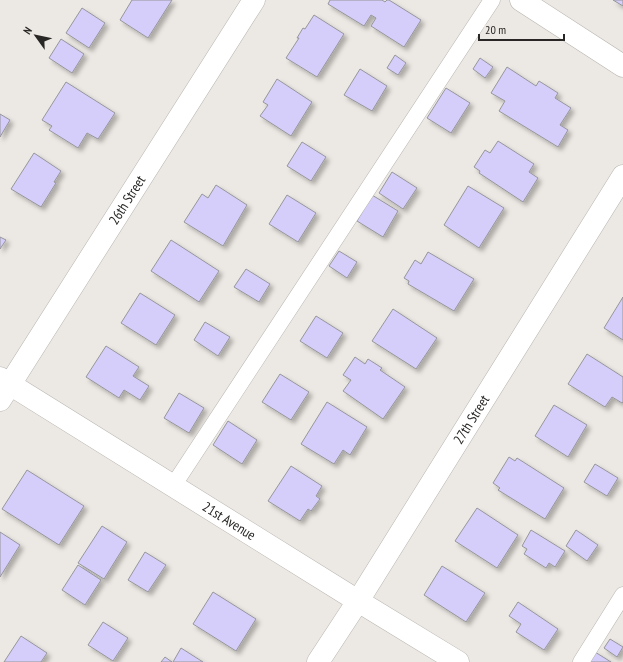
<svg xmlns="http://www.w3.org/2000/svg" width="623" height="662" font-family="'PT Sans Narrow',sans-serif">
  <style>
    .building { fill: #d5cdfa; stroke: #96969b; filter: url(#shadow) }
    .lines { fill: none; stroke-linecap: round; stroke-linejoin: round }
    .lane-casing { stroke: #bab6b2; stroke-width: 17 }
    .street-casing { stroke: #bab6b2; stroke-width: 23 }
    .lane { stroke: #fff; stroke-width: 16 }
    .street { stroke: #fff; stroke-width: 22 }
    .labels { text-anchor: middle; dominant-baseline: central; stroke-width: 3.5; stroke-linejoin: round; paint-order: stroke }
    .street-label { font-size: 14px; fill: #282725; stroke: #ece8e3 }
  </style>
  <defs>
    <filter id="shadow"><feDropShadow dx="3.5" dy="3.5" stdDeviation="2" flood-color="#0004"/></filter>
  </defs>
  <rect width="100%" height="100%" fill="#ece8e3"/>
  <g class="building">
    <path d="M132,0H172L148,38L120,20Z"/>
    <path d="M330,0H382L385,2L387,0H389L421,20L404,47L371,26L376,18L371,15L364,26L328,4Z"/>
    <path d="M613,0H623V6Z"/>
    <path d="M82,8L105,23L89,48L66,33Z"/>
    <path d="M314,15L344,34L317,77L286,58L299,38H297L303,28L305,29Z"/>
    <path d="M61,39L84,54L72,73L49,58Z"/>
    <path d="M395,55L406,63L398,75L387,68Z"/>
    <path d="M480,58L493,67L485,78L473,69Z"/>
    <path d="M507,67L536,86L539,81L558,93L555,98L571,108L560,125L568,130L558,147L499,111L505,101L491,93Z"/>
    <path d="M360,69L387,86L372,111L344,95Z"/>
    <path d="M277,79L312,102L291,136L260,116L268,105L263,102Z"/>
    <path d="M66,82L115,113L98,139L87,133L78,148L49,130L52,126L42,120Z"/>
    <path d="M446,88L470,103L451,133L427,118Z"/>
    <path d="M0,114L10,120L0,137Z"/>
    <path d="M498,141L534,164L529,172L538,178L523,202L479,173L480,171L474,167L485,150L490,153Z"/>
    <path d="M302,142L326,157L311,181L287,166Z"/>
    <path d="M34,153L61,171L54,182L56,183L41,207L11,189Z"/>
    <path d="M392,172L417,188L403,209L379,193Z"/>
    <path d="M216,185L247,205L223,246L184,222L202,194L208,198Z"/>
    <path d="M468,186L504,208L479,248L444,225Z"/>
    <path d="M287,195L316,213L298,242L269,224Z"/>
    <path d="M372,195L398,211L383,237L357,221Z"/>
    <path d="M0,237L6,240L0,249Z"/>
    <path d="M171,240L219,271L199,302L151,271Z"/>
    <path d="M339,251L357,262L347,278L329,266Z"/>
    <path d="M428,252L474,279L454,311L408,284L409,281L404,278L415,260L421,264Z"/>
    <path d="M246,269L270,284L259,302L234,287Z"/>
    <path d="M140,293L175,315L156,345L121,323Z"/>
    <path d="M623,297V340L604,328Z"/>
    <path d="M393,309L437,338L416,369L372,341Z"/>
    <path d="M316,316L343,333L327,358L300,341Z"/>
    <path d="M205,322L230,337L218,356L194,340Z"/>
    <path d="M106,346L139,367L133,376L149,386L140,400L124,390L119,398L86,377Z"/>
    <path d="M587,354L623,377V402L622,403L612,397L605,407L568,384Z"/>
    <path d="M355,357L365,364L368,359L382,368L380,370L405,387L383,419L343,391L351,380L343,375Z"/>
    <path d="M280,374L309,392L291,420L262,402Z"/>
    <path d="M179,393L204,408L189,433L164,418Z"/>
    <path d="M327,402L367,427L350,455L343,450L334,464L301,444Z"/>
    <path d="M554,405L587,425L568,457L535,436Z"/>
    <path d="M228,421L257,440L242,464L213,445Z"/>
    <path d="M509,457L515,461L517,458L564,488L545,519L498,490L500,488L493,483Z"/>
    <path d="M595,464L618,478L607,496L584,482Z"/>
    <path d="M291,466L322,486L316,496L320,499L311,511L308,509L300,521L268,501Z"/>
    <path d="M27,470L84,506L59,545L2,509Z"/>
    <path d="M477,508L518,535L497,568L455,541Z"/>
    <path d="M102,526L127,542L104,579L78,563Z"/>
    <path d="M531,530L565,551L555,567L549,563L546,568L524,554L527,549L522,546Z"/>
    <path d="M576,530L598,545L587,561L566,546Z"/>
    <path d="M0,532L20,545L0,577Z"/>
    <path d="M145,552L166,565L148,592L128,580Z"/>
    <path d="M78,565L101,580L85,605L62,590Z"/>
    <path d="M442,566L485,593L466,622L424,595Z"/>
    <path d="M213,592L256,619L236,651L193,624Z"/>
    <path d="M518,602L558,629L544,650L516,632L521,624L509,616Z"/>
    <path d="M103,622L128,638L113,661L88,645Z"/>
    <path d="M21,636L47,653L41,662H4Z"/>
    <path d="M610,639L623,647L617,657L604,648Z"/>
    <path d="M181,648L203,662H173Z"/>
    <path d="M595,652L611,662H588Z"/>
    <path d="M165,657L172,662H161Z"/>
  </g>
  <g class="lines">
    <defs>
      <g id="lane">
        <path d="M173,486L492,0"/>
        <path d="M581,662L623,595"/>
      </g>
      <g id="street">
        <path d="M521,0L623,66"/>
        <path id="s1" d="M0,378L358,601L458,662"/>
        <path id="s2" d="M0,400L254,0"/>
        <path id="s3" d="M318,662L358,601L623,176"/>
      </g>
    </defs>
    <use href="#lane" class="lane-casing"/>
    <use href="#street" class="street-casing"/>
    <use href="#lane" class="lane"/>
    <use href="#street" class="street"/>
  </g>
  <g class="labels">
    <g class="street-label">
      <text stroke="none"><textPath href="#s2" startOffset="237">26th Street</textPath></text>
      <text stroke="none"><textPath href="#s3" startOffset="287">27th Street</textPath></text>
      <text stroke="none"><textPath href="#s1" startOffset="270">21st Avenue</textPath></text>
    </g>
  </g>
  <g transform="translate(36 36) rotate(303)" stroke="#ece8e3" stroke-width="3" paint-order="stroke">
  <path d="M0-3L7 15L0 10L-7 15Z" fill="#282725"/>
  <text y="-6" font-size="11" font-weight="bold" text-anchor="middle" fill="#282725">N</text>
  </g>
  <path d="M479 34v6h85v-6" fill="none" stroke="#282725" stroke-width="2"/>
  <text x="485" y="34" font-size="12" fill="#282725" stroke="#ece8e3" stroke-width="3" paint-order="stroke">20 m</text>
</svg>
